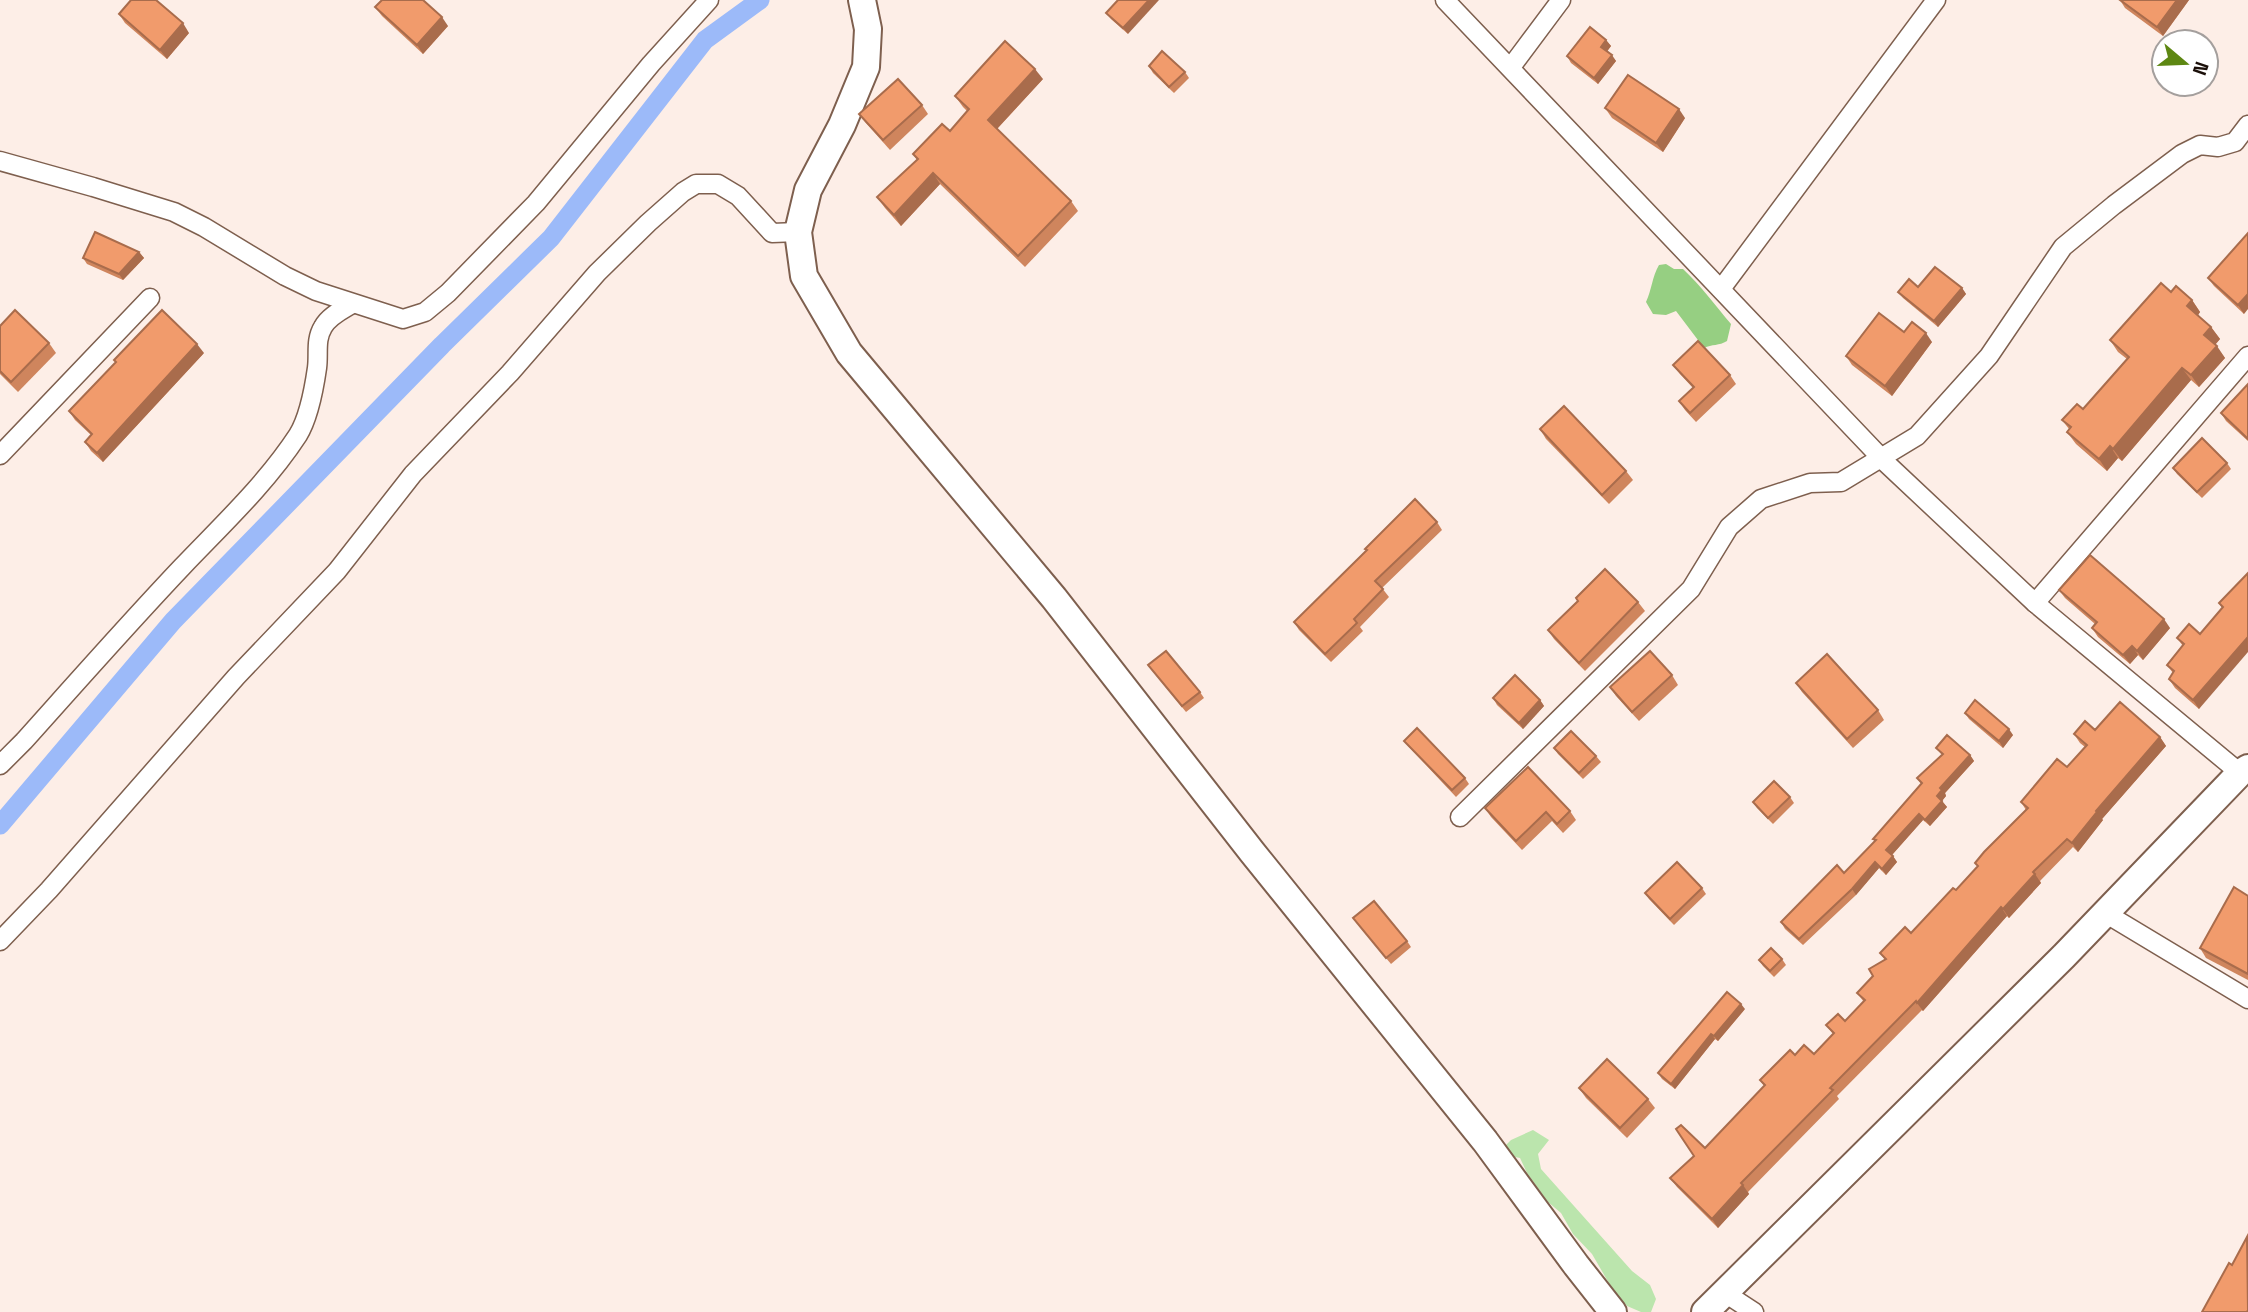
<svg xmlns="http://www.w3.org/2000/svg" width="2248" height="1312" font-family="'Space Grotesk',sans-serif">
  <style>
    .green { fill: #bbe5ad }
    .forest { fill: #96cf82 }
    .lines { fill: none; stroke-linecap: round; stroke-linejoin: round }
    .canal { stroke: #9cbaf9; stroke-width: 19 }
    .street-casing { stroke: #7e5f4e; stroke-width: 21 }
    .secondary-casing { stroke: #7e5f4e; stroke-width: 30 }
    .street { stroke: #fff; stroke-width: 18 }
    .secondary { stroke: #fff; stroke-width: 26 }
    .wall { fill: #cf855d }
    .shaded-wall { fill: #a96c4c }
    .building { fill: #f19b6c; stroke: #a96c4c; stroke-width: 2 }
  </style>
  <rect width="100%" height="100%" fill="#fdeee7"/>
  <path class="green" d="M1533,1130L1549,1140L1538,1154L1541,1169L1632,1271L1650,1285L1656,1299L1651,1312H1641L1627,1306L1610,1285L1592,1254L1573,1234L1561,1213L1548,1202L1527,1173L1520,1158L1510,1156L1503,1148L1511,1140Z"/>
  <path class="forest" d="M1666,264L1674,269H1683C1701,286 1715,305 1731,324L1727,341C1719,346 1712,344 1704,348L1676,311L1666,315L1653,314L1646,302C1652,289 1652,277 1659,265Z"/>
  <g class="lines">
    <path class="canal" d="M0,825L173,621L442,345L551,238L705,40L760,0"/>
    <defs>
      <g id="street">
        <path d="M1445,0L1886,463L2035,603L2240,773"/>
        <path d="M1511,67L1561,0"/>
        <path d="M0,161L93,187L174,212L204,227L285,276L316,291L403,319L425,312L448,293L536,203L651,64L709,0"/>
        <path d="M1721,289L1936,0"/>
        <path d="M0,455L150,298"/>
        <path d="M2035,603L2248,356"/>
        <path d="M0,765L24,741C76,683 128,624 182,567C222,525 266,484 298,435C309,417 314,389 317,368C319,354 315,340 323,327C329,316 342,310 352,304"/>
        <path d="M1460,817L1691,589L1729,527L1761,499L1810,483L1841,482L1917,436L1989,356L2063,247L2114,205L2182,154L2200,145L2218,147L2235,142L2248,125"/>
        <path d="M2105,913L2248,999"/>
        <path d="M0,941L49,890L236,677L337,571L413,474L510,373L597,273L648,223L683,192L696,184H718L738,196L772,233L798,232"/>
        <path d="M1725,1293L1754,1312"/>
      </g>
      <g id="secondary">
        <path d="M862,0L868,29L866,67L842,125L808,190L798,232L804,276L849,353L1054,598L1252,852L1485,1141L1576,1265L1613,1312"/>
        <path d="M1705,1312L2064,956L2240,773L2248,768"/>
      </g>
    </defs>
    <use href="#street" class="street-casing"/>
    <use href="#secondary" class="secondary-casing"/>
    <use href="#street" class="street"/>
    <use href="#secondary" class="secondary"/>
  </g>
  <g class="wall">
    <path d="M1118,0L1128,34L1111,19L1106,13Z"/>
    <path d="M2120,0H2189L2163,36L2125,8Z"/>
    <path d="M375,7L448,26L423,54L382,16Z"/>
    <path d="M119,14L189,33L167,59L125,23Z"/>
    <path d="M1606,40L1611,46L1607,51L1616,61L1598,84L1571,63L1567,56Z"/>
    <path d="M1149,66L1185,72L1189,78L1174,93L1153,73Z"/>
    <path d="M1043,79L997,129L1071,201L1078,211L1025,267L940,184L901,226L885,208L877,197L917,160L913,154L950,131L967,111L963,107L955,96Z"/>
    <path d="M922,105L928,114L890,150L866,123L859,114Z"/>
    <path d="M1605,108L1685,118L1663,152L1612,118Z"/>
    <path d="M2248,233L2244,314L2214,286L2208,278Z"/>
    <path d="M139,252L144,258L123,280L87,264L83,258Z"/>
    <path d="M1918,287L1962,288L1966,294L1938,327L1903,298L1898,292Z"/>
    <path d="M2171,292L2192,300L2200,312L2198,315L2211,327L2220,339L2215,345L2225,358L2199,387L2191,380L2122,461L2118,458L2107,471L2076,444L2067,432L2069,429L2062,420L2083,409L2127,359L2118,352L2110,340Z"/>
    <path d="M0,326L49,343L56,353L18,392L0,374Z"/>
    <path d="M1904,332L1932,342L1892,396L1852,365L1846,356Z"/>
    <path d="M204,353L103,462L91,451L85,442L91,435L75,420L69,411Z"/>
    <path d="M1673,365L1730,375L1736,384L1696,422L1685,410L1679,401L1693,388L1680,374Z"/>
    <path d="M2248,384V441L2226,421L2221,413Z"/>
    <path d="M1540,429L1626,471L1633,480L1609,504L1546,439Z"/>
    <path d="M2227,463L2231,469L2202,498L2177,474L2173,468Z"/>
    <path d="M1437,522L1442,530L1382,588L1389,597L1360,627L1363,631L1331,662L1299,630L1294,622Z"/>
    <path d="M2248,573L2199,709L2175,688L2169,679L2173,673L2167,665L2183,646L2177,638L2200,634L2222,608L2219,603Z"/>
    <path d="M2059,590L2170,628L2143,660L2138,655L2130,664L2098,637L2092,628L2095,624L2065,598Z"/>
    <path d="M1576,598L1638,602L1645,611L1585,671L1554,639L1548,630L1578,601Z"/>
    <path d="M1148,665L1200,692L1204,698L1186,712Z"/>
    <path d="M1672,675L1678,685L1639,721L1616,696L1610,687Z"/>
    <path d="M1796,683L1878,710L1884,720L1853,748L1802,692Z"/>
    <path d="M1493,698L1540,700L1544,706L1523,729L1497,705Z"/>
    <path d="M1965,713L2013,735L2003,748L1969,719Z"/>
    <path d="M2095,730L2160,737L2166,746L2102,819L2103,820L2078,852L2073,847L2040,881L2041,883L2009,918L2007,916L1923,1011L1922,1010L1837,1096L1839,1099L1748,1192L1749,1194L1718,1228L1677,1187L1670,1178L1705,1148L1764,1086L1760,1080L1795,1055L1814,1054L1833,1034L1826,1025L1845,1021L1864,1002L1857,993L1873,976L1885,960L1880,953L1911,933L1956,890L1978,866L1975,863L2026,810L2021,802L2067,767L2085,747L2080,743L2074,734Z"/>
    <path d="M1404,741L1465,778L1469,784L1456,797L1409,747Z"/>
    <path d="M1554,748L1596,756L1601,762L1583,779L1558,754Z"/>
    <path d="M1936,748L1970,755L1974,761L1945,793L1946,796L1942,801L1947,807L1930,826L1923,820L1892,855L1897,862L1886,875L1879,868L1856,895L1803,945L1785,929L1781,922L1844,873L1875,841L1873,839L1921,784L1917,778L1942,755Z"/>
    <path d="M1790,797L1794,803L1773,824L1757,808L1753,802Z"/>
    <path d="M1485,808L1570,811L1576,820L1563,833L1552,821L1522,850L1491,817Z"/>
    <path d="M1702,888L1706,894L1674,925L1649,899L1645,893Z"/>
    <path d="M2248,896V980L2206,958L2200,948Z"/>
    <path d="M1353,918L1407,941L1411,947L1391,964Z"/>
    <path d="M1782,959L1786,965L1774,977L1763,966L1759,960Z"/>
    <path d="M1745,1009L1718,1041L1715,1039L1675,1089L1662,1079L1658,1073Z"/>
    <path d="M1579,1088L1648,1099L1655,1108L1627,1138L1586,1098Z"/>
  </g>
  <g class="shaded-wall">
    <path d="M1149,0H1159L1128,34L1123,28Z"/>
    <path d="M2177,0H2189L2163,36L2157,27Z"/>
    <path d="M442,17L448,26L423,54L417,45Z"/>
    <path d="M183,23L189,33L167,59L160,50Z"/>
    <path d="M1606,40L1611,46L1606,53L1601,47Z"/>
    <path d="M1612,55L1616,61L1598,84L1594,78Z"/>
    <path d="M1035,69L1043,79L995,131L988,120Z"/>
    <path d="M1679,109L1685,118L1663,152L1656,143Z"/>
    <path d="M933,173L940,184L901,226L894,215Z"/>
    <path d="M139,252L144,258L123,280L119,274Z"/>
    <path d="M1962,288L1966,294L1938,327L1934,321Z"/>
    <path d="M2248,294V309L2244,314L2238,305Z"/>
    <path d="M2192,300L2200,312L2196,318L2187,306Z"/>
    <path d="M2211,327L2220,339L2213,347L2204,335Z"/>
    <path d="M1926,333L1932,342L1892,396L1885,386Z"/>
    <path d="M197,344L204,353L103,462L97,453Z"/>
    <path d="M2217,346L2225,358L2199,387L2191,375Z"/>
    <path d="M2182,368L2191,380L2122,461L2113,449Z"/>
    <path d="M2110,446L2118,458L2107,471L2099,459Z"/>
    <path d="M2164,619L2170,628L2143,660L2137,651Z"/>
    <path d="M2248,637V652L2199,709L2193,700Z"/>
    <path d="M2132,646L2138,655L2130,664L2123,655Z"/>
    <path d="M1540,700L1544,706L1523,729L1519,723Z"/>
    <path d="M2009,729L2013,735L2003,748L1999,741Z"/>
    <path d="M2160,737L2166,746L2102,819L2103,820L2078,852L2072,843L2096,811Z"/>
    <path d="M1970,755L1974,761L1945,793L1946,796L1941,802L1937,796L1940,788Z"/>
    <path d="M1942,801L1947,807L1930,826L1925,820Z"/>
    <path d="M1919,814L1923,820L1891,856L1886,850Z"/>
    <path d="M1893,856L1897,862L1886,875L1882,869Z"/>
    <path d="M1875,862L1879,868L1856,895L1852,889Z"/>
    <path d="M2035,874L2041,883L2009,918L2003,909Z"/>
    <path d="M2001,907L2007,916L1923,1011L1917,1003Z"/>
    <path d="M1741,1004L1745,1009L1718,1041L1714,1036Z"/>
    <path d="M1711,1034L1715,1039L1675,1089L1671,1084Z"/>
    <path d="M1743,1185L1749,1194L1718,1228L1712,1219Z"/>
  </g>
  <g class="building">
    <path d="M131,0H156L183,23L160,50L119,14Z"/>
    <path d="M382,0H423L442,17L417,45L375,7Z"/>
    <path d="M1118,0H1149L1123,28L1106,13Z"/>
    <path d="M2120,0H2177L2157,27Z"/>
    <path d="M1590,27L1606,40L1601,47L1612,55L1594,78L1567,56Z"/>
    <path d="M1005,41L1035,69L988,120L1071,201L1018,256L933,173L894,215L877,197L918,159L913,154L942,124L950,131L969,109L955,96Z"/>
    <path d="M1162,51L1185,72L1169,87L1149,66Z"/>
    <path d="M1628,75L1679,109L1656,143L1605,108Z"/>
    <path d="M898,79L922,105L883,140L859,114Z"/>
    <path d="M95,232L139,252L119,274L83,258Z"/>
    <path d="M2248,233V294L2238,305L2208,278Z"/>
    <path d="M1935,267L1962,288L1934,321L1898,292L1909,279L1918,287Z"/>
    <path d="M2161,283L2171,292L2176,286L2192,300L2187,306L2211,327L2204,335L2217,346L2191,375L2182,368L2113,449L2110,446L2099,459L2067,432L2071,427L2062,420L2077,404L2083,409L2129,357L2110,340Z"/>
    <path d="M15,310L49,343L11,382L0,371V326Z"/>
    <path d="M162,310L197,344L97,453L85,442L92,434L69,411L116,362L114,360Z"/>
    <path d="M1879,313L1904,332L1912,322L1926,333L1885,386L1846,356Z"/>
    <path d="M1698,341L1730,375L1690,413L1679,401L1694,387L1673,365Z"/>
    <path d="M2248,384V439L2221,413Z"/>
    <path d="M1564,406L1626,471L1602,495L1540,429Z"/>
    <path d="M2202,438L2227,463L2197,492L2173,468Z"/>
    <path d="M1415,499L1437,522L1375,581L1383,589L1354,619L1357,623L1325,654L1294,622L1367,550L1365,549Z"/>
    <path d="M2090,555L2164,619L2137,651L2132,646L2123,655L2092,628L2097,622L2059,590Z"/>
    <path d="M1605,569L1638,602L1579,663L1548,630L1578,601L1576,598Z"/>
    <path d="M2248,573V637L2193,700L2169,679L2174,671L2167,665L2184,644L2177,638L2189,624L2200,634L2223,607L2219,603Z"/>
    <path d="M1166,651L1200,692L1182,706L1148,665Z"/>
    <path d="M1650,651L1672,675L1632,712L1610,687Z"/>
    <path d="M1827,654L1878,710L1847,739L1796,683Z"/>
    <path d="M1515,675L1540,700L1519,723L1493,698Z"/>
    <path d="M1975,700L2009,729L1999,741L1965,713Z"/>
    <path d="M2120,702L2160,737L2096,811L2097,812L2072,843L2067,839L2033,872L2035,874L2003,909L2001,907L1917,1003L1916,1001L1830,1088L1833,1090L1741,1183L1743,1185L1712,1219L1670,1178L1694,1156L1676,1129L1681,1125L1705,1148L1765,1085L1760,1080L1790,1050L1795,1055L1804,1045L1814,1054L1834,1033L1826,1025L1838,1014L1845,1021L1865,1000L1857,993L1873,976L1869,969L1886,959L1880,953L1905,927L1911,933L1953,888L1956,890L1978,866L1975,863L1984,852L2028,808L2021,802L2057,759L2067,767L2087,745L2074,734L2085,721L2095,730Z"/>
    <path d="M1417,728L1465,778L1452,790L1404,741Z"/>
    <path d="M1571,731L1596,756L1579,773L1554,748Z"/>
    <path d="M1947,735L1970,755L1940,788L1942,790L1937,796L1942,801L1925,820L1919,814L1886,850L1893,856L1882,869L1875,862L1852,889L1799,939L1781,922L1837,865L1844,873L1876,840L1873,839L1922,783L1917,778L1943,754L1936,748Z"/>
    <path d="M1528,767L1570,811L1557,824L1546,812L1516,841L1485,808Z"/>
    <path d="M1774,781L1790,797L1768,818L1753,802Z"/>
    <path d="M1677,862L1702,888L1670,919L1645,893Z"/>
    <path d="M2234,887L2248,896V974L2200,948Z"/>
    <path d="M1374,901L1407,941L1386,958L1353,918Z"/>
    <path d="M1771,948L1782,959L1770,971L1759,960Z"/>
    <path d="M1727,992L1741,1004L1714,1036L1711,1034L1671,1084L1658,1073Z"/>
    <path d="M1607,1059L1648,1099L1620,1128L1579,1088Z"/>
    <path d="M2247,1237L2248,1310L2247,1312H2202L2229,1263L2232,1265Z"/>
  </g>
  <g transform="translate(2185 63) rotate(109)"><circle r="33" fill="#ffffff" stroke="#a49f9d" stroke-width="2"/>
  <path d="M0-5L12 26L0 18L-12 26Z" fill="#5d8712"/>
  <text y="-10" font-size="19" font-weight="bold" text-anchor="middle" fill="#1b0f09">N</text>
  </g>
</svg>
